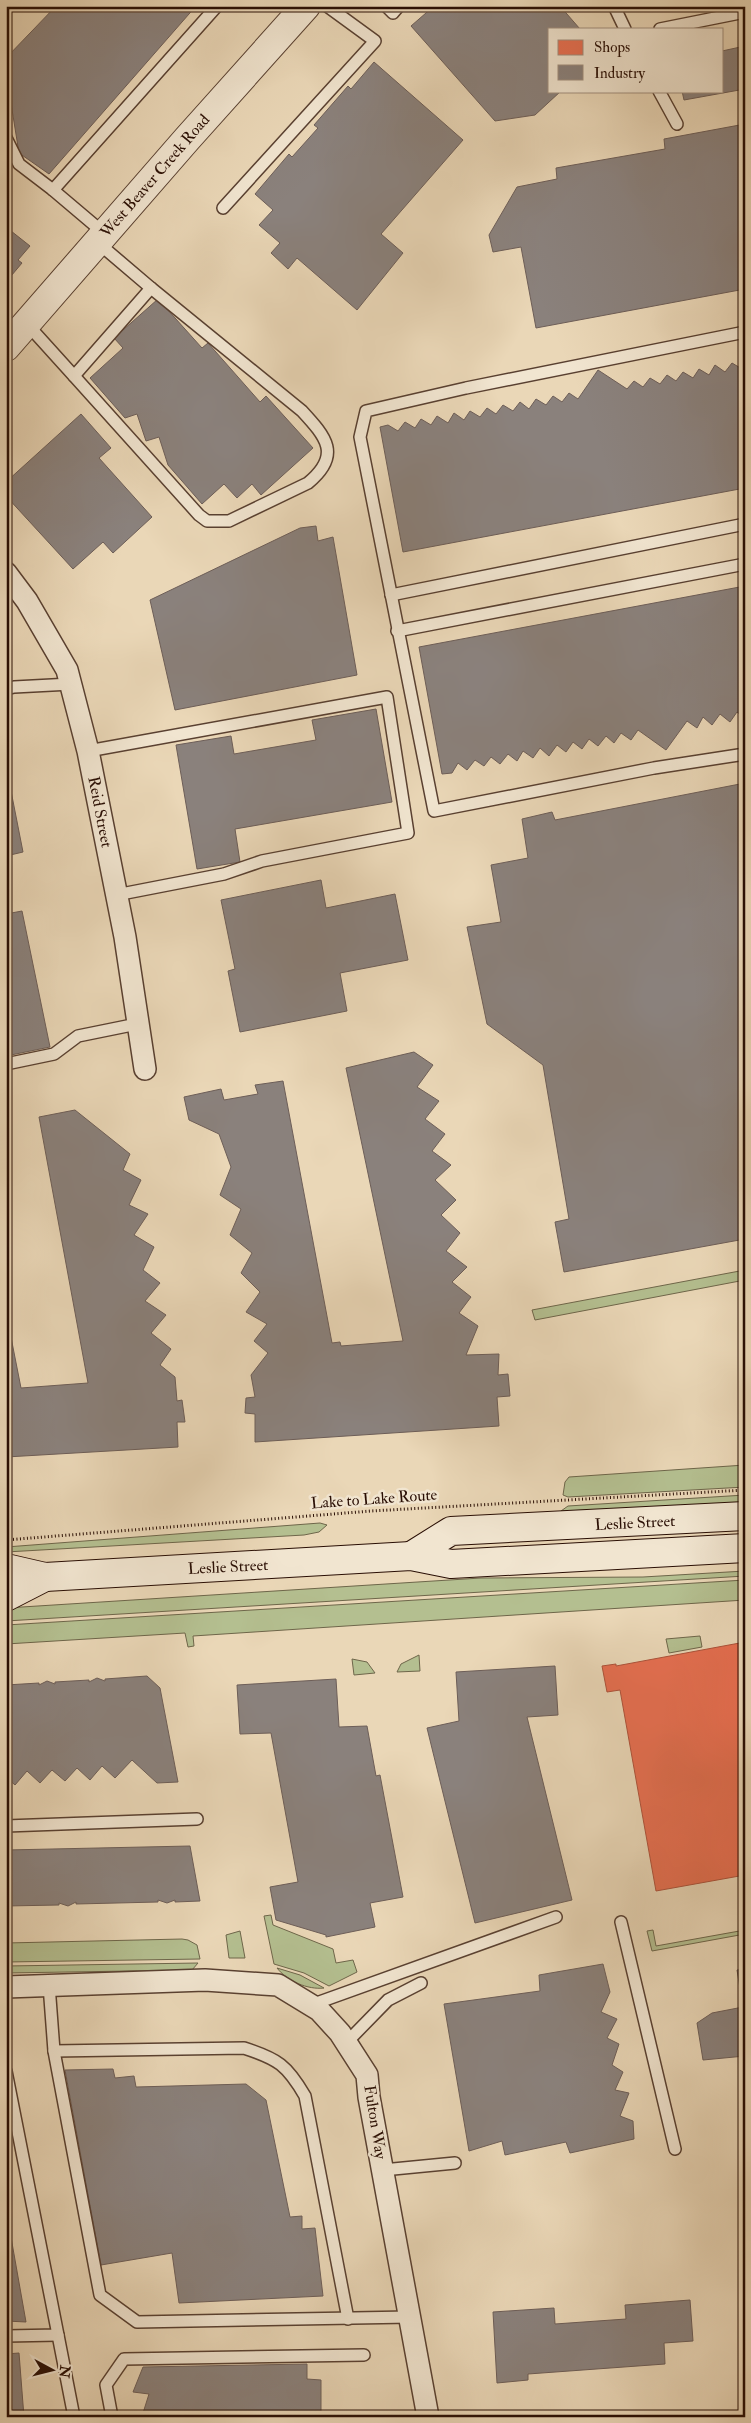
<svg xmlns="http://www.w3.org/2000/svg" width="751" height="2423" font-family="'IM FELL Double Pica',serif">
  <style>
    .green { fill: #b4bf90; stroke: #6e664a }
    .shops { fill: #e76f51; stroke: #ae523a }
    .industry { fill: #8a817c; stroke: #6d5e58 }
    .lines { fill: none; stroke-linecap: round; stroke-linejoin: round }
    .service-casing { stroke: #594031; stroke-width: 14 }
    .minor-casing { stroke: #594031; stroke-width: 24 }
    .tertiary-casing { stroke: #594031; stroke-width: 30 }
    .secondary-casing { stroke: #290e04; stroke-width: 30 }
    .path { stroke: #290e04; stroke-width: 3; stroke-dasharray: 1 2.5; stroke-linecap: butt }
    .service { stroke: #f1e5d0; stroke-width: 11 }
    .minor { stroke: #f1e5d0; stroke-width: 21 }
    .tertiary { stroke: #f1e5d0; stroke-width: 28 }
    .secondary { stroke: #f1e5d0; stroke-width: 28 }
    .labels { text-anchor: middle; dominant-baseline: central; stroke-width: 5; stroke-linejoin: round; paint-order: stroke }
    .street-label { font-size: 16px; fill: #290e04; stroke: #f1e5d0 }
  </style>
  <rect width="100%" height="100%" fill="#ead7b7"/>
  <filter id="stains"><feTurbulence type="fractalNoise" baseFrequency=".004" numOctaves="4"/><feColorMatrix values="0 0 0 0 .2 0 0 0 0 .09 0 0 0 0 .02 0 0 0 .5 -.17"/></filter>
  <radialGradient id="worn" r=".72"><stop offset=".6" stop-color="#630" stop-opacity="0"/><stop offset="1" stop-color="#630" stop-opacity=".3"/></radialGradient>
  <g class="green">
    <path d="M745,1270V1280L535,1320L532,1310Z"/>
    <path d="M745,1465V1487L568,1497L563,1495L565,1482L569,1477Z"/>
    <path d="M745,1495V1505L561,1511L568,1506Z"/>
    <path d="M320,1523L327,1525L319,1532L304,1535L6,1552V1547Z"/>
    <path d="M745,1571V1576L6,1621V1608L481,1578L643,1577Z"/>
    <path d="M745,1580V1600L193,1636L194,1646L188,1647L185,1633L6,1644V1625Z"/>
    <path d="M700,1636L702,1647L669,1653L666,1639Z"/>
    <path d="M419,1655L420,1671L397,1672L401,1664Z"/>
    <path d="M352,1659L367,1662L375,1673L354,1675Z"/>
    <path d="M271,1915L273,1925L333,1949L336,1963L353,1960L357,1972L329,1986L304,1973L274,1964L264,1916Z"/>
    <path d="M653,1930L656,1946L745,1930V1934L652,1951L647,1931Z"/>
    <path d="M240,1931L245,1958H229L226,1935Z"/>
    <path d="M182,1939L188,1940L197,1945L200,1959L6,1962V1943Z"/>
    <path d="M198,1963L192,1970L6,1973V1966Z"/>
    <path d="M277,1968L300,1975L324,1988C308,1990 287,1981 277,1968Z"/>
  </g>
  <path class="shops" d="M745,1642V1875L656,1891L620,1690L607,1692L602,1666L616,1664V1666Z"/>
  <g class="industry">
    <path d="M56,6H196L49,174L19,153L6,72V58Z"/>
    <path d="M434,6H560L580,29H550V91H561L535,115L495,121L411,26Z"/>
    <path d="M627,6H647L648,9L630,10Z"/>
    <path d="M745,46V89L684,100L682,91H722V51Z"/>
    <path d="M374,62L463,140L381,234L403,253L357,310L297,258L288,269L271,253L280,243L259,225L273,210L255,194L289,154L292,157L318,128L314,125L348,86L351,89Z"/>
    <path d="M745,124V289L536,328L521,247L493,252L489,235L517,187L557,179L556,168L665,149L664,139Z"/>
    <path d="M6,227L30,246L18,260L22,263L6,282Z"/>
    <path d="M158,299L202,348L208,343L260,402L266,396L313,448L261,495L252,484L237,498L224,484L202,504L168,465L159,437L146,441L137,414L125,418L90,378L123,348L114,338Z"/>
    <path d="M732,363L742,369L745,364V488L403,552L380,427L388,425L398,431L405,422L415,428L421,419L431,425L437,416L448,423L454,413L464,420L470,411L480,417L487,408L496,414L503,405L513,411L520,402L529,409L536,399L546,405L553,396L562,402L569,393L578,399L598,370L627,389L634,381L643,387L650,378L660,384L667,375L676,381L683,372L693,378L699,369L709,375L715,365L725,372Z"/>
    <path d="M81,414L111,448L99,458L152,517L113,553L103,542L73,569L6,496V482Z"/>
    <path d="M316,526L318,541L333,537L357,675L175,710L150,600L300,528Z"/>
    <path d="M745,586V718L737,712L730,722L720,714L712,725L703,717L697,728L687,721L666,750L638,730L631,740L621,733L614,743L606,736L598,746L589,739L582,749L573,742L566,752L557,745L549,756L540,748L533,758L523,751L517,761L508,754L500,764L491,757L484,766L475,760L467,770L458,763L452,773L442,774L419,647Z"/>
    <path d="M376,709L392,802L235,829L240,862L197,869L176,745L231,736L234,754L316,740L312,720Z"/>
    <path d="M745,783V1239L564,1272L555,1222L569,1219L543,1065L487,1024L467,927L501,922L491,865L528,858L522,819L552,812L555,820Z"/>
    <path d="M11,791L23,852L6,856V792Z"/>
    <path d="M321,880L326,908L395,894L408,960L340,973L347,1011L240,1032L228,971L235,969L221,900Z"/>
    <path d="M22,911L50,1047L6,1056V914Z"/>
    <path d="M414,1052L433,1065L417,1087L439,1101L425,1119L445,1134L432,1151L451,1165L435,1180L456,1200L441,1215L460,1233L446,1251L467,1267L452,1282L471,1297L459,1313L478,1326L466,1355L499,1354L498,1375L508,1374L510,1396L497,1397L499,1426L255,1442V1414L245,1413L246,1398L255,1397L251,1375L268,1353L254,1341L267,1324L246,1312L260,1292L241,1273L252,1253L230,1235L241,1209L220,1195L231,1167L219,1134L189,1120L184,1097L221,1089L224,1100L258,1094L255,1085L283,1081L332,1343L340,1342L341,1346L403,1341L346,1068Z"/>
    <path d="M75,1110L130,1154L123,1170L141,1180L129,1205L148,1214L134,1235L154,1247L143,1270L160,1283L145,1301L166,1315L151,1333L171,1349L160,1365L175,1377L177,1401L182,1400L185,1422H177L178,1447L6,1457V1312L21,1388L88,1383L39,1117Z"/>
    <path d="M555,1666L558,1715L527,1717L572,1900L475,1923L427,1728L459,1721L456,1672Z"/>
    <path d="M147,1676L160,1688L178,1782L157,1783L132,1760L115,1778L102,1766L90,1780L77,1768L65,1781L52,1770L40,1783L27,1771L15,1785L6,1777V1685L39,1683V1685L47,1681L55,1684V1682L89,1680V1682L97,1678L105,1681V1679Z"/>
    <path d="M336,1679L339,1727L367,1726L376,1776L380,1775L403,1897L370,1903L375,1927L326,1937V1935L276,1920L270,1887L298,1882L271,1733L240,1734L237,1685Z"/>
    <path d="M190,1846L200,1901L175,1902V1900L167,1903L158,1900V1902L76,1904V1902L68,1906L59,1903V1905L6,1906V1850Z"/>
    <path d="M603,1964L610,1992L601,2012L617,2019L607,2038L619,2044L612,2065L623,2072L615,2090L629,2093L620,2116L633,2121L634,2139L570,2153L566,2142L505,2155L502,2141L469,2151L444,2004L540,1991L539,1975Z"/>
    <path d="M745,1969V2056L703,2060L697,2023L712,2013L743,2007L737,1970Z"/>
    <path d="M113,2069L115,2078L134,2076L136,2087L246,2084L266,2100L290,2217L302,2216V2229L315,2228L323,2296L179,2303L172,2253L101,2265L65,2070Z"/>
    <path d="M6,2209L26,2322L6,2321Z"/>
    <path d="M690,2300L693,2341L664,2343L665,2364L528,2374V2380L497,2383L493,2312L554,2308L555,2324L626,2319L625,2305Z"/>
    <path d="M19,2353L24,2417H6V2354Z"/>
    <path d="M307,2364V2379L321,2380V2417H155L143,2413L149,2394L133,2392L143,2367Z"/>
    <path d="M684,2413V2417H627Z"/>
    <path d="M540,2414V2417H512V2415Z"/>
  </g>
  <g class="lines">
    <defs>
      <g id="service">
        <path d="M386,6L393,13L399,6"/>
        <path d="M614,6L625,29"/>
        <path d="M660,29L745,12"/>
        <path d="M659,91L677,124"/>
        <path d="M6,138L19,164L53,190"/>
        <path d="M223,208L375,41L327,6"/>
        <path d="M105,234L53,190L217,6"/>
        <path d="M27,324L74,376L151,288L97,242"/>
        <path d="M745,332L466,388L366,411L360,437L434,811L654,768L745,754"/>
        <path d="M74,376L199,515L207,521H229L308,483C342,455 326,437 302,411L151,288"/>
        <path d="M391,595L745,524"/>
        <path d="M397,631L745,564"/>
        <path d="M6,689L14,687L71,684"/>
        <path d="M88,751L387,697L408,833L262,861L224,874L116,895"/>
        <path d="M6,1064L54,1054L78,1036L137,1024"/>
        <path d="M6,1826L197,1819"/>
        <path d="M621,1922L675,2149"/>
        <path d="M49,1985L54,2051L100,2295L137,2322L410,2317"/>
        <path d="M311,2005L556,1917"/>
        <path d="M347,2042L388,2000L421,1983"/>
        <path d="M54,2051L244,2048C278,2059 287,2065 305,2096L348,2319"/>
        <path d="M6,2071L58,2335L6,2336"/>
        <path d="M383,2170L455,2163"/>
        <path d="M58,2335L74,2417"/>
        <path d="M112,2417L106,2385L124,2359L364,2355"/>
      </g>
      <g id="minor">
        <path d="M6,573L27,601L67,670L88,751L125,937L145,1069"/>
        <path d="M6,1987L205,1980L278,1985L319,2010L340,2033L367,2075L369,2097L428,2417"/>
      </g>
      <path id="tertiary" d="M6,347L187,139L306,6"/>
      <g id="secondary">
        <path d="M411,1556L451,1531L745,1516"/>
        <path d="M6,1568L45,1577L411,1556L451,1564L745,1548"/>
        <path d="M6,1597L45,1577"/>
      </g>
    </defs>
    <use href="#service" class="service-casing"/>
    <use href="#minor" class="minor-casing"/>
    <use href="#tertiary" class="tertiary-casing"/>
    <use href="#secondary" class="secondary-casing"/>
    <path class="path" d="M6,1540L371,1511L745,1490"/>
    <use href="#service" class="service"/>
    <use href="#minor" class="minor"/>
    <use href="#tertiary" class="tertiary"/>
    <use href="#secondary" class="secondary"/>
  </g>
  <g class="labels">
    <g class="street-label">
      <text transform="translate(155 176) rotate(-49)">West Beaver Creek Road</text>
      <text transform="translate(100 812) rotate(79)">Reid Street</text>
      <text transform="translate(374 1499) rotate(-4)">Lake to Lake Route</text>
      <text transform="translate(635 1523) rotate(-3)">Leslie Street</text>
      <text transform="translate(228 1567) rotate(-3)">Leslie Street</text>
      <text transform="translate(375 2122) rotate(81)">Fulton Way</text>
    </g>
  </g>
  <rect width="751" height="2423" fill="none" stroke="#ead7b7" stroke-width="25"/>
  <rect x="8" y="8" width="736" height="2408" fill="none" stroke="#290e04" stroke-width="2.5"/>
  <rect x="12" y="12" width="726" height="2398" fill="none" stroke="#290e04"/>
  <rect x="548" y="28" width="175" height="65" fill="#f1e5d0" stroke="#a18f7e"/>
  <rect x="558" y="40" width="25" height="15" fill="#e76f51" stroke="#a18f7e"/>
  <text x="594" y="52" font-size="15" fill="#290e04">Shops</text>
  <rect x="558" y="65" width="25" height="15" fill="#8a817c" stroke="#a18f7e"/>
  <text x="594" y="78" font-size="15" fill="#290e04">Industry</text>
  <g transform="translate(52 2370) rotate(97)" stroke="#f1e5d0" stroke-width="4" paint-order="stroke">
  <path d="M0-4L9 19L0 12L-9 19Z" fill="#290e04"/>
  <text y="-8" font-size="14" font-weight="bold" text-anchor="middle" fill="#290e04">N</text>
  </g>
  <rect width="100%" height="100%" filter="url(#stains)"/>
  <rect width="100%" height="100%" fill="url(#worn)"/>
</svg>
